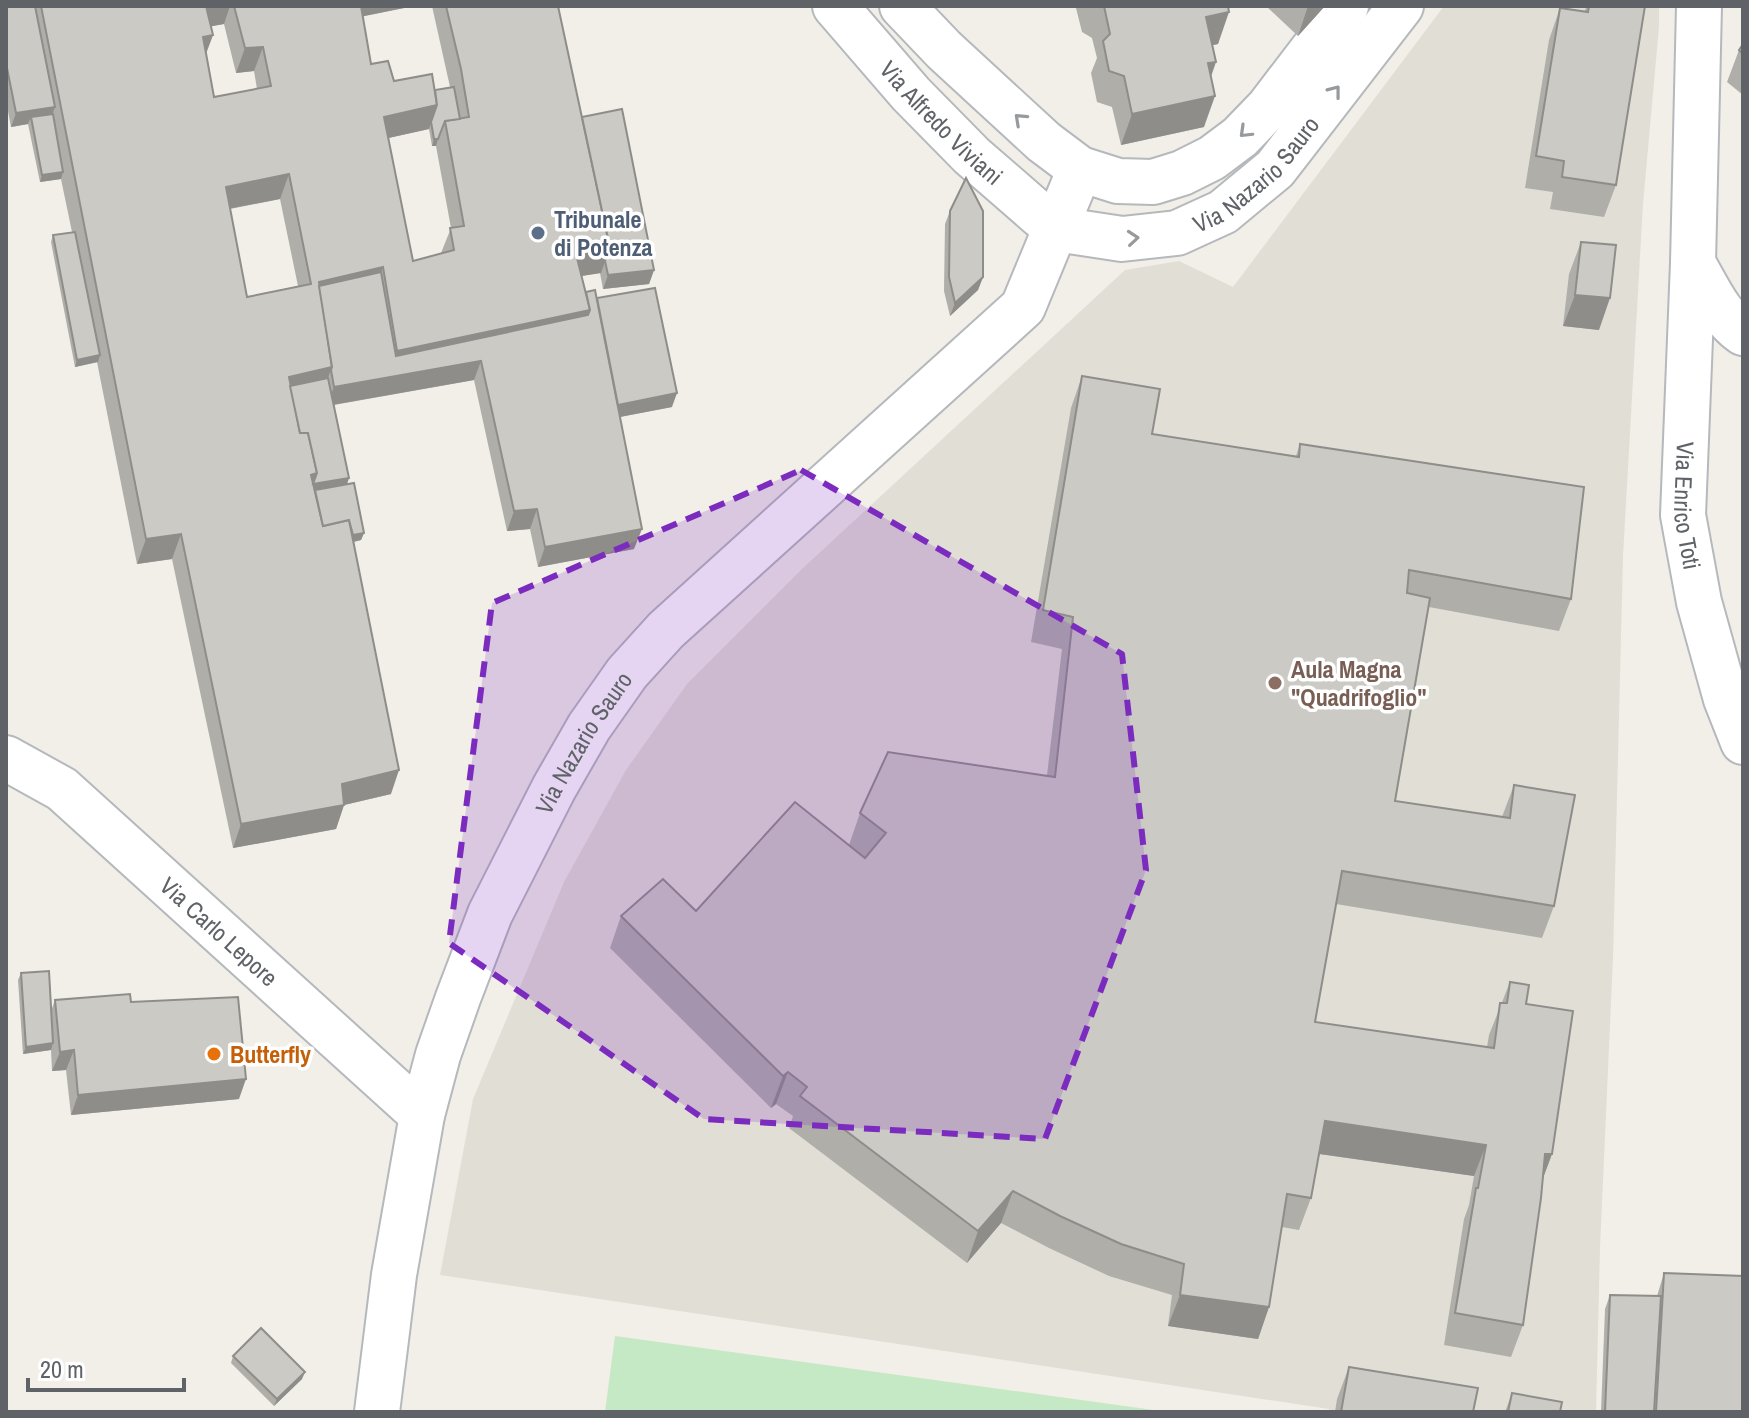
<svg xmlns="http://www.w3.org/2000/svg" width="1749" height="1418" font-family="'Archivo Narrow',sans-serif">
  <style>
    .education { fill: #e1ded6 }
    .green { fill: #c5e8c5 }
    .lines { fill: none; stroke-linecap: round; stroke-linejoin: round }
    .minor-casing { stroke: #b5b8bc; stroke-width: 48 }
    .minor { stroke: #fff; stroke-width: 44 }
    .wall { fill: #afaea9; fill-rule: evenodd }
    .shaded-wall { fill: #8f8d8a }
    .building { fill: #cccac5; stroke: #8f8d8a; stroke-width: 2; fill-rule: evenodd }
    .oneway { stroke: #979a9d }
    .marked { fill: #7b2cbf; fill-opacity: 0.2; stroke: #7b2cbf; stroke-width: 6; stroke-dasharray: 16 10; stroke-linejoin: round }
    .service-dot { fill: #5c6f8a; stroke: #fff; stroke-width: 3 }
    .education-dot { fill: #8d6e63; stroke: #fff; stroke-width: 3 }
    .food-dot { fill: #e8710a; stroke: #fff; stroke-width: 3 }
    .labels { text-anchor: middle; dominant-baseline: central; stroke-width: 7; stroke-linejoin: round; paint-order: stroke }
    .street-label { font-size: 24px; fill: #5f6368; stroke: #fff }
    .service-label { font-size: 24px; font-weight: bold; fill: #4e5e75; stroke: #fff; text-anchor: start }
    .education-label { font-size: 24px; font-weight: bold; fill: #785e54; stroke: #fff; text-anchor: start }
    .food-label { font-size: 24px; font-weight: bold; fill: #c56008; stroke: #fff; text-anchor: start }
  </style>
  <rect width="100%" height="100%" fill="#f1efe8"/>
  <path class="education" d="M1444,6H1659V27L1643,204L1623,556L1613,958L1600,1248L1596,1412H1329V1409L440,1275L473,1099L564,882L626,770L687,684L802,569L1125,270L1179,261L1233,287Z"/>
  <path class="green" d="M615,1336L1168,1412H605Z"/>
  <g class="lines">
    <defs>
      <g id="minor">
        <path id="s1" d="M835,6L911,94L972,156L1056,229"/>
        <path d="M902,6L944,50L1044,142L1080,169L1118,181L1153,182L1182,173L1212,158L1240,137L1268,108L1346,6"/>
        <path id="s2" d="M1699,6L1693,263L1683,515L1699,602L1726,699L1743,742"/>
        <path id="s3" d="M1056,229L1122,239L1177,233L1223,212L1275,169L1401,6"/>
        <path d="M1693,263C1707,287 1720,317 1743,333"/>
        <path id="s4" d="M6,758L62,789L422,1115"/>
        <path id="s5" d="M377,1412L394,1275L422,1115L438,1055L458,998L490,914L554,788L589,727L627,673L666,630L1023,307L1080,169"/>
      </g>
    </defs>
    <use href="#minor" class="minor-casing"/>
    <use href="#minor" class="minor"/>
  </g>
  <g class="wall">
    <path d="M6,6H414L363,16L371,64L394,81L435,90L450,87L432,6H558L582,117L654,270L649,284L603,289L600,273L582,276L586,292L597,298L672,407L620,417L634,549L538,567L530,529L507,531L474,380L334,405L349,478L347,484L364,533L361,540L354,542L391,794L344,805L336,829L233,848L172,559L137,564L97,362L75,367L51,242L53,235L72,232L61,179L40,182L28,124L11,127L6,101ZM224,24L236,73L254,71L257,89L214,97L206,53L213,35L211,26ZM429,129L432,146H436L451,228L441,253L413,261L388,138ZM280,199L298,286L247,297L230,209Z"/>
    <path d="M1077,6H1228L1218,44L1212,45L1211,77L1204,127L1121,145L1112,107L1097,102L1091,73L1097,58L1092,38L1082,32L1076,8Z"/>
    <path d="M1266,6H1325L1298,36Z"/>
    <path d="M1587,6H1642L1616,185L1604,217L1550,209L1553,192L1525,188L1549,40L1560,8L1584,12Z"/>
    <path d="M1743,44V95L1727,82L1739,50Z"/>
    <path d="M950,211L983,277L978,290L950,316L944,291L945,224Z"/>
    <path d="M1581,242L1599,330L1563,326L1569,274Z"/>
    <path d="M1082,376L1152,434L1296,456L1300,444L1571,599L1559,631L1429,607L1395,801L1502,817L1514,785L1554,906L1542,938L1336,904L1315,1022L1487,1047L1489,1035L1510,982L1526,1004L1552,1154L1543,1178L1523,1325L1511,1357L1444,1345L1464,1219L1469,1205L1474,1176L1319,1154L1311,1198L1299,1230L1282,1227L1269,1307L1258,1339L1168,1326L1172,1295L1109,1276L1049,1248L1001,1223L967,1263L789,1128L793,1116L776,1104L771,1108L610,948L621,916L696,911L849,845L860,813L1047,775L1062,649L1031,642L1071,408Z"/>
    <path d="M21,973L51,1011L55,1000L131,1002L239,1099L71,1115L66,1070L52,1071L51,1050L23,1054L18,980Z"/>
    <path d="M1664,1273L1743,1412H1601L1605,1309L1610,1295L1657,1296Z"/>
    <path d="M233,1356L302,1379L274,1406L231,1363Z"/>
    <path d="M1349,1367L1473,1412H1335L1337,1399Z"/>
    <path d="M1512,1393L1560,1412H1505Z"/>
  </g>
  <g class="shaded-wall">
    <path d="M205,6H230L224,24L197,29Z"/>
    <path d="M354,6H414L350,19Z"/>
    <path d="M1308,6H1325L1298,36Z"/>
    <path d="M1229,12L1218,44L1195,49L1206,17Z"/>
    <path d="M213,35L204,59L203,37Z"/>
    <path d="M263,47L254,71L236,73L245,48Z"/>
    <path d="M1216,62L1205,94L1208,63Z"/>
    <path d="M1215,96L1204,127L1121,145L1132,114Z"/>
    <path d="M437,105L429,129L375,141L384,117Z"/>
    <path d="M55,107L50,121L31,117L28,124L11,127L16,113Z"/>
    <path d="M434,139H438L436,146H432Z"/>
    <path d="M63,172L61,179L40,182L42,175Z"/>
    <path d="M289,174L280,199L217,211L226,187Z"/>
    <path d="M610,248L601,273L568,278L576,254Z"/>
    <path d="M383,267L374,292L320,304L319,282Z"/>
    <path d="M654,270L649,284L603,289L608,275Z"/>
    <path d="M983,277L978,290L950,316L955,303Z"/>
    <path d="M1575,295L1610,298L1599,330L1563,326Z"/>
    <path d="M590,310L581,335L388,376L397,351Z"/>
    <path d="M100,355L98,362L75,367L77,360Z"/>
    <path d="M481,361L474,380L326,406L334,387Z"/>
    <path d="M332,367L323,391L287,399L289,377Z"/>
    <path d="M677,393L672,407L609,419L614,405Z"/>
    <path d="M317,473L349,478L344,492L306,498L311,475Z"/>
    <path d="M537,509L530,529L507,531L514,511Z"/>
    <path d="M642,529L634,549L538,567L545,547Z"/>
    <path d="M364,533L361,540L314,550L316,543Z"/>
    <path d="M181,534L172,559L137,564L146,539Z"/>
    <path d="M399,770L391,794L344,805L336,829L233,848L241,824L342,784Z"/>
    <path d="M53,1043L51,1050L23,1054L26,1047Z"/>
    <path d="M74,1050L66,1070L52,1071L60,1052Z"/>
    <path d="M788,1072L776,1104L771,1108L783,1076Z"/>
    <path d="M246,1079L239,1099L71,1115L78,1095Z"/>
    <path d="M1325,1121L1486,1145L1474,1176L1313,1153Z"/>
    <path d="M1545,1154H1552L1540,1186Z"/>
    <path d="M1013,1191L1001,1223L967,1263L978,1231Z"/>
    <path d="M1180,1295L1269,1307L1258,1339L1168,1326Z"/>
    <path d="M305,1372L302,1379L274,1406L277,1399Z"/>
  </g>
  <g class="building">
    <path d="M6,6H35L55,107L16,113L6,63Z"/>
    <path d="M41,6H206L213,35L203,37L214,97L271,86L263,47L245,48L234,6H361L371,64L388,61L394,81L432,74L437,105L384,117L413,261L454,250L450,228L464,226L445,121L469,117L461,69L446,6H558L610,248L576,254L590,310L397,351L383,267L319,282L332,367L289,377L300,433H308L317,473L311,475L323,526L349,520L399,770L342,784L344,805L241,824L181,534L146,539ZM289,174L311,284L247,297L226,187Z"/>
    <path d="M1104,6H1228L1229,12L1206,17L1216,62L1208,63L1215,96L1132,114L1124,76L1109,71L1103,41L1110,34Z"/>
    <path d="M1589,6H1645L1616,185L1562,177L1564,161L1536,156L1560,8L1588,12Z"/>
    <path d="M1743,44V54L1739,50Z"/>
    <path d="M454,87L460,119L445,121L438,139H434L431,122L437,105L435,90Z"/>
    <path d="M622,109L654,270L608,275L605,261L610,248L582,117Z"/>
    <path d="M53,114L63,172L42,175L31,117Z"/>
    <path d="M966,178L983,211V277L955,303L949,277L950,211Z"/>
    <path d="M75,232L100,355L77,360L53,235Z"/>
    <path d="M1581,242L1616,245L1610,298L1575,295Z"/>
    <path d="M381,272L396,356L588,315L590,310L586,292L595,290L642,529L545,547L537,509L514,511L481,361L334,387L331,370L332,367L319,286Z"/>
    <path d="M655,288L677,393L618,405L597,298Z"/>
    <path d="M1082,376L1160,389L1152,434L1299,457L1300,444L1584,487L1571,599L1409,570L1407,593L1430,598L1395,801L1510,818L1514,785L1575,795L1554,906L1342,871L1315,1022L1494,1048L1500,1003H1507L1510,982L1529,985L1526,1004L1573,1011L1552,1154H1545L1541,1198L1523,1325L1455,1313L1476,1188H1478L1486,1145L1325,1121L1311,1198L1287,1194L1269,1307L1180,1295L1184,1264L1121,1244L1060,1216L1013,1191L978,1231L800,1096L807,1087L788,1072L783,1076L621,916L663,879L696,911L795,802L865,858L886,833L860,813L888,752L1055,777L1073,617L1043,610Z"/>
    <path d="M328,378L349,478L313,484L317,473L308,433H300L290,386Z"/>
    <path d="M354,483L364,533L353,535L349,520L323,526L315,490Z"/>
    <path d="M49,971L53,1043L26,1047L21,973Z"/>
    <path d="M130,994L131,1002L238,997L246,1079L78,1095L74,1050L60,1052L55,1000Z"/>
    <path d="M1664,1273L1743,1276V1412H1656Z"/>
    <path d="M1610,1295L1661,1296L1654,1412H1605Z"/>
    <path d="M261,1328L305,1372L277,1399L233,1356Z"/>
    <path d="M1349,1367L1478,1388L1473,1412H1341Z"/>
    <path d="M1512,1393L1562,1402L1560,1412H1508Z"/>
  </g>
  <defs><path id="oneway-chevron" d="M-2-3.5L2.5 0L-2 3.5" fill="none" stroke-width="1.6" stroke-linecap="round" stroke-linejoin="round" transform="scale(2)"/></defs>
  <g class="oneway">
    <use href="#oneway-chevron" transform="translate(1335 91) rotate(-52)"/>
    <use href="#oneway-chevron" transform="translate(1020 119) rotate(-137)"/>
    <use href="#oneway-chevron" transform="translate(1245 132) rotate(136)"/>
    <use href="#oneway-chevron" transform="translate(1133 238) rotate(-5)"/>
  </g>
  <path class="marked" d="M801,470L1122,654L1146,870L1045,1139L704,1119L449,943L492,603Z"/>
  <circle class="service-dot" cx="538" cy="233" r="8"/>
  <circle class="education-dot" cx="1275" cy="683" r="8"/>
  <circle class="food-dot" cx="214" cy="1054" r="8"/>
  <g class="labels">
    <g class="street-label">
      <text stroke="none"><textPath href="#s1" startOffset="158">Via Alfredo Viviani</textPath></text>
      <text stroke="none"><textPath href="#s3" startOffset="222">Via Nazario Sauro</textPath></text>
      <text stroke="none"><textPath href="#s2" startOffset="500">Via Enrico Toti</textPath></text>
      <text stroke="none"><textPath href="#s5" startOffset="708">Via Nazario Sauro</textPath></text>
      <text stroke="none"><textPath href="#s4" startOffset="276">Via Carlo Lepore</textPath></text>
    </g>
    <g class="service-label">
      <text x="554" y="219">Tribunale<tspan x="554" dy="28">di Potenza</tspan></text>
    </g>
    <g class="education-label">
      <text x="1291" y="669">Aula Magna<tspan x="1291" dy="28">"Quadrifoglio"</tspan></text>
    </g>
    <g class="food-label">
      <text x="230" y="1054">Butterfly</text>
    </g>
  </g>
  <rect width="1749" height="1418" fill="none" stroke="#5f6368" stroke-width="16"/>
  <path d="M28 1378v12h156v-12" fill="none" stroke="#5f6368" stroke-width="4"/>
  <text x="40" y="1378" font-size="24" fill="#5f6368" stroke="#ffffff" stroke-width="6" paint-order="stroke">20 m</text>
</svg>
